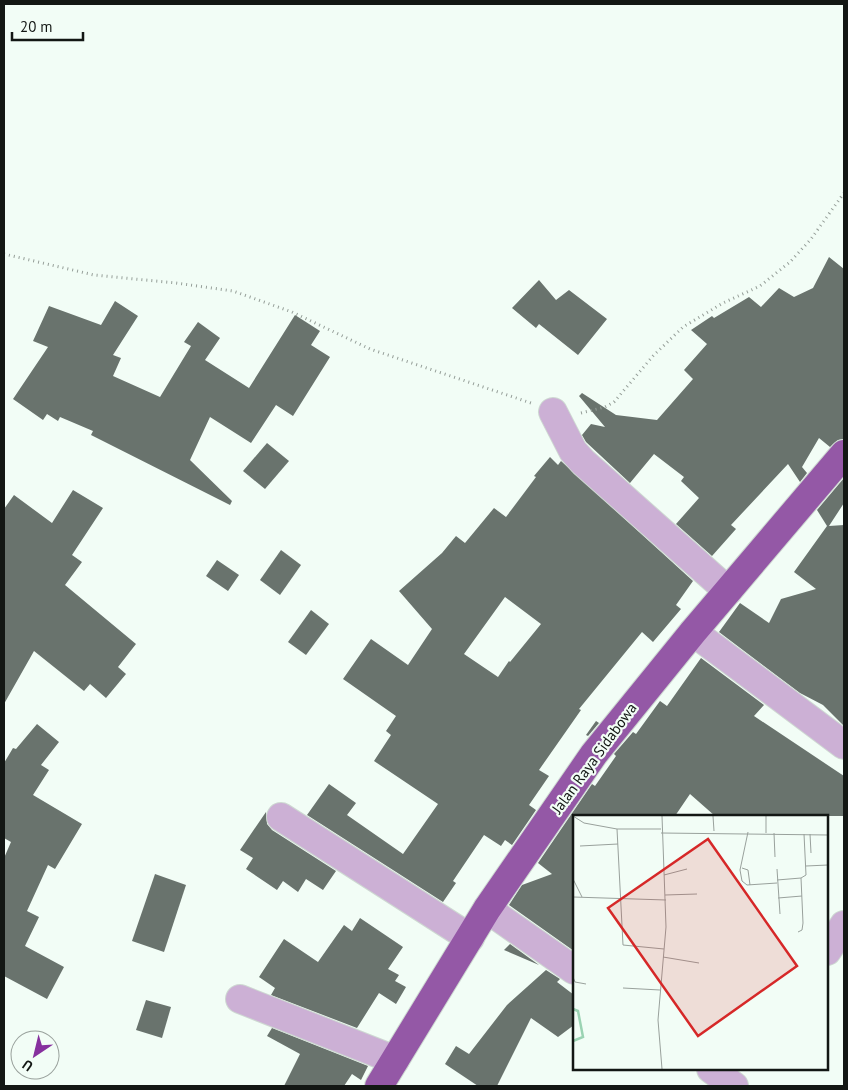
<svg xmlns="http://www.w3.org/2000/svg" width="848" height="1090" font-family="'PT Sans',sans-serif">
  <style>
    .building { fill: #69736d; fill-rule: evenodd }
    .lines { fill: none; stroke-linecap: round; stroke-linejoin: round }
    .minor-casing { stroke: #ced8d2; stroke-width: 30 }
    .highway-casing { stroke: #ced8d2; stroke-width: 30 }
    .path { stroke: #959e98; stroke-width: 3; stroke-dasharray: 1 4; stroke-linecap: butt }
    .minor { stroke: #ccb0d5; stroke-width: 28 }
    .highway { stroke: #9458a6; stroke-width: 28 }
    .labels { text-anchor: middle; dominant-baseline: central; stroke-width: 4.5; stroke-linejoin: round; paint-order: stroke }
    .street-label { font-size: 15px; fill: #131714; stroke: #f2fdf6 }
    .inset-river { fill: none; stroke: #9bd3b3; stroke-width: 2.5 }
    .inset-road { fill: none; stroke: #99a19c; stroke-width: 1 }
    .view { fill: #d62828; fill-opacity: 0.15; stroke: #d62828; stroke-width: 2.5 }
    .inset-edge { fill: none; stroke: #131714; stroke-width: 2.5 }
  </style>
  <rect width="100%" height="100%" fill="#f2fdf6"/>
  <g class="building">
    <path d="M829,257L844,269V439L838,440L830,447L819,438L802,467L807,473L800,482L788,464L731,525L736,529L712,556L676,524L699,498L681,481L684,477L654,454L630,483L586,442L582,435L591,424L605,427L579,396L582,393L616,415L657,420L693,379L684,370L707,344L691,330L712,316L714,318L749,297L761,307L779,288L794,297L813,288Z"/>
    <path d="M539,280L556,300L569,290L607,319L578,355L539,324L536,328L512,308Z"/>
    <path d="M115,301L138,316L113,355L121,358L113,376L160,397L191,346L184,342L198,322L220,338L205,360L249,388L295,315L320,331L311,345L330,357L293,416L276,405L251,443L210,417L190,460L232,501L230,505L91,435L93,431L60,417L58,421L47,414L43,420L13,399L48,347L33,341L49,306L101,325Z"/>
    <path d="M267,443L289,461L265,489L243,471Z"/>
    <path d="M550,457L558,465L561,461L693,581L676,605L681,609L653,642L642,632L579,709L581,710L539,770L549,776L529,805L536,810L512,845L505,840L501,846L484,835L453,881L456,883L443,902L307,815L329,784L356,803L347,815L403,854L438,804L374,761L391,735L386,731L396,716L343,679L371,639L408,665L432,629L399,591L442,553L456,536L465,543L494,508L506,517L536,477L534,476ZM505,597L541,624L510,662L509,661L498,677L464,654Z"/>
    <path d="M844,478V503L829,526L844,525V726L823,705L800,693L719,632L740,603L769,623L781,599L816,589L794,572L827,526L817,510Z"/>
    <path d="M73,490L103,508L72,555L82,562L65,585L136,644L118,667L126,674L106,698L90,684L84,691L34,651L4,704V509L14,495L52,523Z"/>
    <path d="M281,550L301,565L280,595L260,580Z"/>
    <path d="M217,560L239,575L228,591L206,576Z"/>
    <path d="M311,610L329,624L306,655L288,642Z"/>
    <path d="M701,658L764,705L754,716L844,776V816H715L690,794L675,816H574V951L509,905L522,885L552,874L538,863L592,784L595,786L616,756L614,754L633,732L636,734L660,701L667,706Z"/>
    <path d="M596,721L599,723L588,736L586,735Z"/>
    <path d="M37,724L59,742L41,765L49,770L33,795L82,824L55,869L48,865L27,911L39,917L25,946L64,967L47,999L4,976V858L11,842L4,838V763L13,748L16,749Z"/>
    <path d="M266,812L267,824L272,830L336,871L323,890L306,879L298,892L283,881L277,890L246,869L253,858L240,850Z"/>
    <path d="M155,874L186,885L164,952L132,941Z"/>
    <path d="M360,918L403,947L388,969L399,975L395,981L406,987L396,1004L379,993L357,1028L271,995L275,988L259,977L284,939L318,962L344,925L352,931Z"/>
    <path d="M510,944L539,965L504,950Z"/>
    <path d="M546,970L560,979L557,982L574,995V1025L558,1037L531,1018L497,1086H478L445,1064L456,1046L469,1054L507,1005Z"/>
    <path d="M146,1000L171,1007L162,1038L136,1030Z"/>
    <path d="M272,1028L368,1066L361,1080L352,1074L344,1086H284L300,1054L267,1036Z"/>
  </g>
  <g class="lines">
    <defs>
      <g id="minor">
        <path d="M553,412L573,451L583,462L728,591"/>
        <path d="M693,632L844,745"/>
        <path d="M281,817L470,938"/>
        <path d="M487,909L574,970"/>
        <path d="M827,951L844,925"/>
        <path d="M240,999L395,1060"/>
        <path d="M711,1069L734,1086"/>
      </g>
      <path id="highway" d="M379,1086L487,909L594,754L693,632L844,454"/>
    </defs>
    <use href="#minor" class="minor-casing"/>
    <use href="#highway" class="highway-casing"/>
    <g class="path">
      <path d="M4,254L94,275L176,283L233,291L292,312L370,349L531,403"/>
      <path d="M581,413L605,407L614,402L653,356L683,327L723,303L760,286L790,262L811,239L844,193"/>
    </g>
    <use href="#minor" class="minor"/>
    <use href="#highway" class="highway"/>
  </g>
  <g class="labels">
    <g class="street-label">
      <text transform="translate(594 758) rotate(-54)">Jalan Raya Sidabowa</text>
    </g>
  </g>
  <g transform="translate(573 815)">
    <rect width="255" height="255" fill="#f2fdf6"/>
    <path class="inset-river" d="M0,194L5,196L10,222L0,226"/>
    <path class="inset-road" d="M0,1L11,8L44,14M140,1L141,16M193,1V18M88,14H44L50,130L91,134M175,17L167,55L169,66L174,70L204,68M88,18L255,20M201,18L202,42M237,19L238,38M7,31L45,29M233,51L255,50M169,53L175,55L177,70M204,54L207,99M91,60L114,54M0,64L9,82M204,65L228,63L233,60L231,19M92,80L124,79M0,82L93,85M205,83L229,81M225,117L229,115L230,108L228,63M90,142L126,148M0,162L2,167L13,169M50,173L87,175M89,254L85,205L93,112L89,1"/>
    <path class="view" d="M135,24L224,151L125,221L35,93Z"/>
    <rect width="255" height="255" class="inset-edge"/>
  </g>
  <rect width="848" height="1090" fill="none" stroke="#131714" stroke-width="10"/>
  <g transform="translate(35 1055) rotate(215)"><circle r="24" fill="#f2fdf6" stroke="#99a19c"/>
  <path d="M0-4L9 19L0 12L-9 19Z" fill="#86309e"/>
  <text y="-8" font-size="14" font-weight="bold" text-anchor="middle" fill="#131714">U</text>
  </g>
  <path d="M12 32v8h71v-8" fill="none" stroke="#131714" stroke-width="2.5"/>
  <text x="20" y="32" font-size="15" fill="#131714" stroke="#f2fdf6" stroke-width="4" paint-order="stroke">20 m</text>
</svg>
